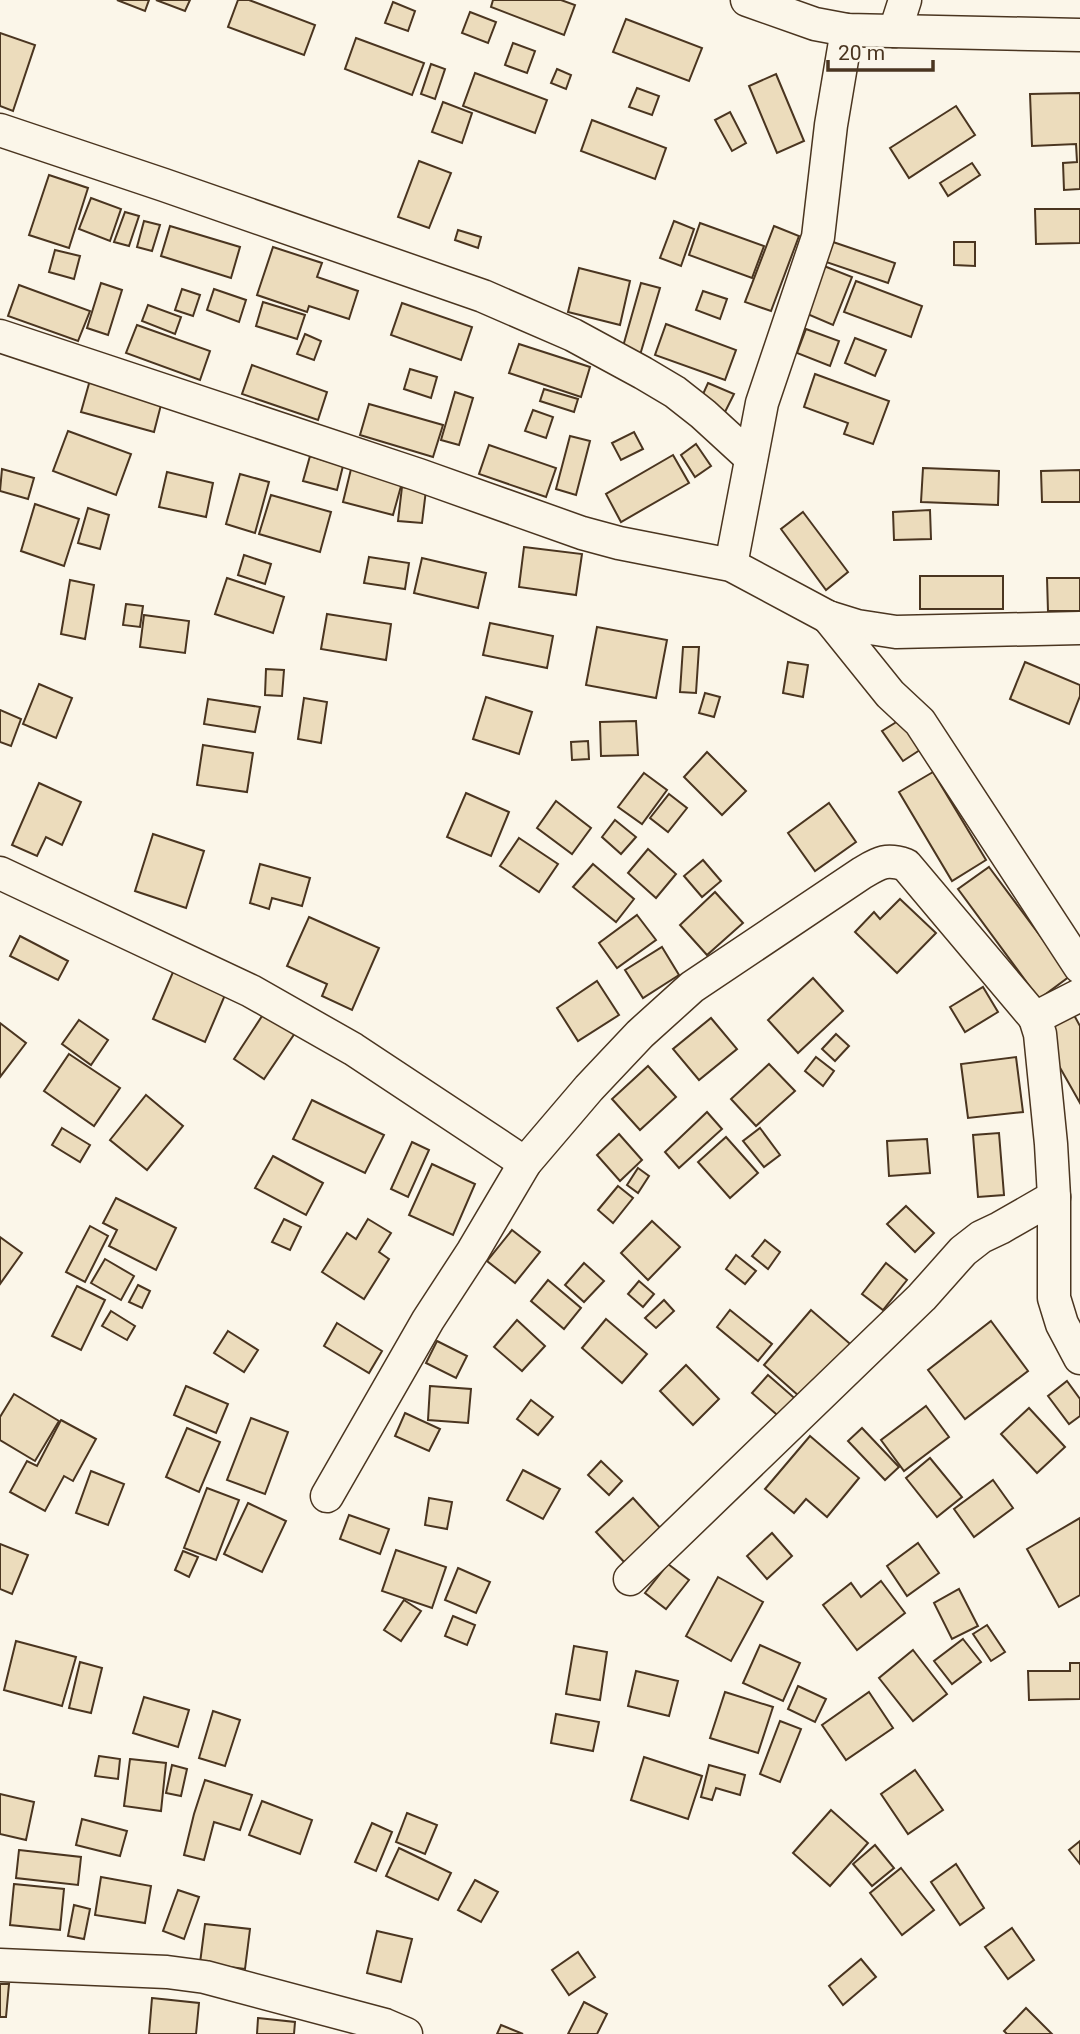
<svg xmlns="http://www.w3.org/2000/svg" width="1080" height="2034" font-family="Roboto,sans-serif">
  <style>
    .building { fill: #ecdcbc; stroke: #4a3520; stroke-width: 2 }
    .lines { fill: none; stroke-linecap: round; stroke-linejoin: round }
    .minor-casing { stroke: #4a3520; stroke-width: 35 }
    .minor { stroke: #fbf6e9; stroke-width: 32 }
  </style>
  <rect width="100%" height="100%" fill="#fbf6e9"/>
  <g class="building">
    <path d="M117,0H149L145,11Z"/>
    <path d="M156,0H190L185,11Z"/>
    <path d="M238,0H249L315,25L304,55L228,27Z"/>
    <path d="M493,0H561L575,5L564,35L491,7Z"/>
    <path d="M393,2L415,11L408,31L385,23Z"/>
    <path d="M470,12L496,22L488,43L462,33Z"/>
    <path d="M626,19L702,48L689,81L613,52Z"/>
    <path d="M0,33L35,45L13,111L0,106Z"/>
    <path d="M356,38L424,63L412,95L345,69Z"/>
    <path d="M513,43L535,51L527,73L505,65Z"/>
    <path d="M431,64L445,69L435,99L421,94Z"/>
    <path d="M557,69L571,75L566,89L551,83Z"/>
    <path d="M475,73L547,100L535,133L463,106Z"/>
    <path d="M776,74L804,141L777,153L749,86Z"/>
    <path d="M637,88L659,96L652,115L629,107Z"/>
    <path d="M1080,93V189L1064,190L1063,163L1077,162L1076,144L1032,146L1030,94Z"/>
    <path d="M443,102L472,113L462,143L432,132Z"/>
    <path d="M956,106L975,135L909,178L890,148Z"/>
    <path d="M730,112L746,143L732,151L715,120Z"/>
    <path d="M592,120L666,148L655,179L581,151Z"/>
    <path d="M419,161L451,173L429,228L398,217Z"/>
    <path d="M972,163L980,175L948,196L940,183Z"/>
    <path d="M49,175L88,188L69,248L29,235Z"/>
    <path d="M91,198L121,209L110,241L79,229Z"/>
    <path d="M1035,209H1080V243L1036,244Z"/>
    <path d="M125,212L139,216L129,246L114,242Z"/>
    <path d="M144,221L160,225L152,251L137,247Z"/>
    <path d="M674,221L694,229L681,266L660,258Z"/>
    <path d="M700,223L764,246L752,278L689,255Z"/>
    <path d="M170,226L240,247L231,278L161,256Z"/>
    <path d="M774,226L799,236L771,311L745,302Z"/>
    <path d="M458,230L481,237L478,248L455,240Z"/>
    <path d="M833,242L895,263L888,283L826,262Z"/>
    <path d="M954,242H975V266L954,265Z"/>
    <path d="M273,247L322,263L317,277L358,291L349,319L309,306L307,312L257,295Z"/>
    <path d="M55,250L80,256L74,279L49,272Z"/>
    <path d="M824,266L852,277L833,325L805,313Z"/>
    <path d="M579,268L630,281L620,325L568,312Z"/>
    <path d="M856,281L922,306L911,337L844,312Z"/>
    <path d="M101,283L122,290L108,335L87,328Z"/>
    <path d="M641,283L660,288L640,355L622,350Z"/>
    <path d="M19,285L90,311L78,341L8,316Z"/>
    <path d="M182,289L200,295L193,316L175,310Z"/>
    <path d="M214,289L246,300L239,322L207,310Z"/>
    <path d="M703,291L727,299L720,319L696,310Z"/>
    <path d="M263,302L305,315L297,339L256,326Z"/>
    <path d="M402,303L472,327L461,360L391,335Z"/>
    <path d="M148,305L181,317L175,334L142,321Z"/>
    <path d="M666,324L736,350L725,380L655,355Z"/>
    <path d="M137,325L210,351L200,380L126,353Z"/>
    <path d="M806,329L839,341L830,366L797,353Z"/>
    <path d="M305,334L321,341L314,360L297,354Z"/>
    <path d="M855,338L886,350L875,376L845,363Z"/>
    <path d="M519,344L590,367L581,397L509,373Z"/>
    <path d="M252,365L327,392L318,420L242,394Z"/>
    <path d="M410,369L437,377L431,398L404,389Z"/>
    <path d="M815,374L889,401L873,444L844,434L848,423L804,407Z"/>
    <path d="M90,380L162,401L154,432L81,412Z"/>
    <path d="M708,383L734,394L724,414L699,403Z"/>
    <path d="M544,389L578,399L574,412L540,401Z"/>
    <path d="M455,392L473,398L459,445L441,440Z"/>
    <path d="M369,404L443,425L433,457L360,435Z"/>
    <path d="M533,410L553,417L546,438L525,431Z"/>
    <path d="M68,431L131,454L116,495L53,471Z"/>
    <path d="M634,432L643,449L621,460L612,443Z"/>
    <path d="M570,436L590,441L576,495L556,489Z"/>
    <path d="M696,444L711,466L695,477L681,455Z"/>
    <path d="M489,445L556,468L546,497L479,474Z"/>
    <path d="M673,455L689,483L621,522L606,494Z"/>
    <path d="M310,456L343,466L337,490L303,481Z"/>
    <path d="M352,465L403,479L393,515L343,502Z"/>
    <path d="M923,468L999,471L998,505L921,502Z"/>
    <path d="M2,469L34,478L28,499L0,491Z"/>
    <path d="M1080,470V502H1042L1041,471Z"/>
    <path d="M167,472L213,483L206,517L159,507Z"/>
    <path d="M240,474L269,482L255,533L226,524Z"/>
    <path d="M402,487L426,490L422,523L398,521Z"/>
    <path d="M271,495L331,512L320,552L259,534Z"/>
    <path d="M35,504L79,519L64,566L21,551Z"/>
    <path d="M88,508L109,515L100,549L78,543Z"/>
    <path d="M930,510L931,539L894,540L893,512Z"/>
    <path d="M803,512L848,572L826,590L781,529Z"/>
    <path d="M524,547L582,554L576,595L519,587Z"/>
    <path d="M244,555L271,564L265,584L238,575Z"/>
    <path d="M369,557L409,563L405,589L364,583Z"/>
    <path d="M422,558L486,573L478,608L414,593Z"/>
    <rect x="920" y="576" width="83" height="33"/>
    <path d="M227,578L284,597L273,633L215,614Z"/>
    <path d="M1047,578H1080V611H1048Z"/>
    <path d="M70,580L94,585L85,639L61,634Z"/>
    <path d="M126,604L143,606L140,627L123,625Z"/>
    <path d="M327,614L391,624L386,660L321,649Z"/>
    <path d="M144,615L189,621L185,653L140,647Z"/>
    <path d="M490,623L553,636L547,668L483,655Z"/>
    <path d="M597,627L667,640L656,698L586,685Z"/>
    <path d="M683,647H699L696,693L680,692Z"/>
    <path d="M788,662L808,665L803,697L783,693Z"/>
    <path d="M1025,662L1080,685V696L1069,724L1010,699Z"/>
    <path d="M266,669L284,670L282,696L265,695Z"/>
    <path d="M39,684L72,698L56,738L23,724Z"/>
    <path d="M705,693L720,697L714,717L699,713Z"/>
    <path d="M486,697L532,712L519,754L473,739Z"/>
    <path d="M304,698L327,702L321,743L298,739Z"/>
    <path d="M208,699L260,707L255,732L204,724Z"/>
    <path d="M0,710L21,719L11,746L0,742Z"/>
    <path d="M906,716L926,746L903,761L882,731Z"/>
    <path d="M636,721L638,755L601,756L600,722Z"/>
    <path d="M588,741L589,759L572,760L571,742Z"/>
    <path d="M203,745L253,753L247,792L197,785Z"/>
    <path d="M707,752L746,791L722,815L684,777Z"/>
    <path d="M933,772L986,860L952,881L899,792Z"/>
    <path d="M644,773L667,790L642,824L618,807Z"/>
    <path d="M39,783L81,802L62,845L46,837L37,856L12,845Z"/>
    <path d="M466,793L509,812L491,856L447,837Z"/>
    <path d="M669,794L687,808L668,832L650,818Z"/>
    <path d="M556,801L591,828L572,854L537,828Z"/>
    <path d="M829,803L856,842L815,871L788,833Z"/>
    <path d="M615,820L636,837L621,854L602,837Z"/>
    <path d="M153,834L204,851L186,908L135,891Z"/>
    <path d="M519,838L558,864L539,892L500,866Z"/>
    <path d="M648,849L676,874L656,898L628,873Z"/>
    <path d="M703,860L721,881L702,897L684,876Z"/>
    <path d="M260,864L310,878L302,906L272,898L269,909L250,903Z"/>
    <path d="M593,864L634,899L616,922L573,887Z"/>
    <path d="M989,867L1070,976L1039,999L958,889Z"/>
    <path d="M715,892L743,923L707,955L680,925Z"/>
    <path d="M900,899L936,933L897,973L855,932L874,912L880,919Z"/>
    <path d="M637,915L656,940L617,968L599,943Z"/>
    <path d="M309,917L379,948L352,1010L322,996L327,984L287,966Z"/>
    <path d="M20,936L68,961L58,980L10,956Z"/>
    <path d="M662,947L679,975L643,998L625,970Z"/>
    <path d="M173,972L225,995L205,1042L153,1019Z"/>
    <path d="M813,978L843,1011L798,1053L768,1020Z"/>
    <path d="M597,981L619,1015L578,1041L557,1008Z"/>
    <path d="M983,987L998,1012L965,1032L950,1007Z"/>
    <path d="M264,1013L295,1033L264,1079L234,1059Z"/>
    <path d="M1074,1015L1080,1026V1103L1041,1034Z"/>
    <path d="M711,1018L737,1049L699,1080L673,1049Z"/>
    <path d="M79,1020L108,1040L91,1065L62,1044Z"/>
    <path d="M0,1023L26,1043L0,1077Z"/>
    <path d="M836,1034L849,1046L835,1061L822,1049Z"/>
    <path d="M69,1054L120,1088L94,1126L44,1091Z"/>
    <path d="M816,1057L834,1071L823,1086L805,1071Z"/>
    <path d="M1016,1057L1023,1112L968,1118L961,1064Z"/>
    <path d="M769,1064L795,1091L756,1126L731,1099Z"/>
    <path d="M648,1066L676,1097L640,1130L612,1099Z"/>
    <path d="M146,1095L183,1126L147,1170L110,1140Z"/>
    <path d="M312,1100L384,1135L365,1173L293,1139Z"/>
    <path d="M707,1112L722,1129L679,1168L665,1152Z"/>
    <path d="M62,1128L90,1145L80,1162L52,1145Z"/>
    <path d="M760,1128L780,1155L764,1167L743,1141Z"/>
    <path d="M999,1133L1004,1195L978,1197L973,1135Z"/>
    <path d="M619,1134L642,1160L620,1181L597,1155Z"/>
    <path d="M726,1137L758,1173L730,1198L698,1162Z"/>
    <path d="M927,1139L930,1173L889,1176L887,1141Z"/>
    <path d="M412,1142L429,1150L408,1197L391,1189Z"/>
    <path d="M273,1156L323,1183L306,1215L255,1188Z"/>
    <path d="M432,1164L475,1184L453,1235L409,1215Z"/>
    <path d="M638,1168L649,1176L638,1193L627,1185Z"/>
    <path d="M618,1186L633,1198L613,1223L598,1210Z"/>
    <path d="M116,1198L176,1228L156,1270L109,1246L117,1230L103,1223Z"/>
    <path d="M906,1206L934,1233L915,1252L887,1224Z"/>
    <path d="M284,1219L301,1227L290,1250L272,1242Z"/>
    <path d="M368,1219L391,1233L379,1252L389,1259L364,1299L322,1272L347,1233L356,1239Z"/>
    <path d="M652,1221L680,1247L648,1280L621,1253Z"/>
    <path d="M90,1226L108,1236L85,1282L66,1272Z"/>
    <path d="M512,1230L540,1252L515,1283L487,1261Z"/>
    <path d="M0,1237L22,1253L0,1284Z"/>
    <path d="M765,1240L780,1252L768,1269L752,1256Z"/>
    <path d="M736,1255L756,1271L745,1284L726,1269Z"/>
    <path d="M105,1259L134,1276L121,1300L91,1283Z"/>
    <path d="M584,1263L604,1281L584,1302L565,1285Z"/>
    <path d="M886,1263L907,1280L883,1310L862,1294Z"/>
    <path d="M548,1280L581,1308L564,1329L531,1301Z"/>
    <path d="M639,1281L654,1294L643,1307L628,1294Z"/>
    <path d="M138,1285L150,1291L142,1308L129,1302Z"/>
    <path d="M77,1286L105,1300L81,1350L52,1336Z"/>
    <path d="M664,1300L674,1311L656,1328L645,1318Z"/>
    <path d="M730,1310L772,1344L758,1361L717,1327Z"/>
    <path d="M811,1310L856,1349L808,1404L764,1365Z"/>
    <path d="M111,1311L135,1326L127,1340L102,1326Z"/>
    <path d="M606,1319L647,1354L622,1383L582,1348Z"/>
    <path d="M517,1320L545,1346L522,1371L494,1347Z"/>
    <path d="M991,1321L1028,1371L965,1419L928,1370Z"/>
    <path d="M337,1323L382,1351L369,1373L324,1346Z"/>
    <path d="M228,1331L258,1350L244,1372L214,1353Z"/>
    <path d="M437,1341L467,1356L456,1378L426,1363Z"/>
    <path d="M686,1365L719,1399L693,1425L660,1391Z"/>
    <path d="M768,1375L799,1402L783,1420L752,1393Z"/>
    <path d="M1067,1381L1080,1399V1416L1069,1424L1048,1396Z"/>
    <path d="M186,1386L228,1404L216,1433L174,1415Z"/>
    <path d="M430,1386L471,1389L468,1423L428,1420Z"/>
    <path d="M14,1394L59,1421L35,1461L0,1440V1417Z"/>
    <path d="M531,1400L553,1417L538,1435L517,1419Z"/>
    <path d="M926,1406L949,1437L904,1471L881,1440Z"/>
    <path d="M1029,1408L1065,1447L1037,1473L1001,1434Z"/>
    <path d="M405,1413L440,1429L429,1451L395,1436Z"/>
    <path d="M251,1418L288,1432L265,1494L227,1480Z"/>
    <path d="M61,1420L96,1439L73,1481L64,1476L45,1511L10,1492L27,1461L37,1466Z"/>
    <path d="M187,1428L220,1442L199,1492L166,1477Z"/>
    <path d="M862,1428L899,1467L885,1480L848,1441Z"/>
    <path d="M810,1436L859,1478L827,1517L806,1499L794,1513L765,1489Z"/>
    <path d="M930,1458L962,1497L937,1517L906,1478Z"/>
    <path d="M601,1461L622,1481L609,1495L588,1475Z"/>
    <path d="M523,1470L560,1489L543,1519L507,1500Z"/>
    <path d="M91,1471L124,1484L108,1525L76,1513Z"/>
    <path d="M993,1480L1013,1508L974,1537L954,1509Z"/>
    <path d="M207,1488L239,1500L216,1560L184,1548Z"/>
    <path d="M429,1498L452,1502L447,1529L425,1525Z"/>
    <path d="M633,1498L663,1531L626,1564L596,1532Z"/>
    <path d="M248,1503L286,1521L262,1572L224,1554Z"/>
    <path d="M349,1515L389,1529L380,1554L340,1539Z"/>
    <path d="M1080,1518V1595L1059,1607L1027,1549Z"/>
    <path d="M772,1533L792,1556L767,1579L747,1556Z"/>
    <path d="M918,1543L939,1573L907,1596L887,1566Z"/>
    <path d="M0,1544L28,1555L12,1594L0,1589Z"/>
    <path d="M396,1550L446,1567L432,1608L382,1591Z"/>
    <path d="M183,1551L198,1557L189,1577L175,1570Z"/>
    <path d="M668,1564L689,1580L666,1609L645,1593Z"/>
    <path d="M458,1568L490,1582L476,1613L445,1600Z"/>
    <path d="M718,1577L763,1602L731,1661L686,1636Z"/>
    <path d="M881,1581L905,1613L857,1650L823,1605L851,1583L861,1597Z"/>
    <path d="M959,1589L978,1626L952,1639L934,1603Z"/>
    <path d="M404,1600L421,1611L401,1641L384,1630Z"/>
    <path d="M453,1616L475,1625L467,1645L445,1636Z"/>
    <path d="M987,1625L1005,1652L991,1661L973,1634Z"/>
    <path d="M963,1639L981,1662L952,1684L934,1661Z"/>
    <path d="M16,1641L76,1657L62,1706L4,1690Z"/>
    <path d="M760,1645L800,1663L783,1701L743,1683Z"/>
    <path d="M574,1646L607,1652L600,1700L566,1694Z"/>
    <path d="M913,1650L947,1694L913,1721L879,1678Z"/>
    <path d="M80,1662L102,1668L91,1713L69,1708Z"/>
    <path d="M1070,1663H1080V1699L1029,1700L1028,1671H1070Z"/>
    <path d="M636,1671L678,1681L669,1716L628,1706Z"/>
    <path d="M798,1686L826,1699L815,1722L788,1709Z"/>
    <path d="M725,1692L773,1707L758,1753L710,1738Z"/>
    <path d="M869,1692L893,1728L846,1760L822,1725Z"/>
    <path d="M144,1697L189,1710L178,1747L133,1733Z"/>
    <path d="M213,1711L240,1720L225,1766L199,1758Z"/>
    <path d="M556,1714L599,1722L593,1751L551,1743Z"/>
    <path d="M780,1721L801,1729L780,1782L760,1774Z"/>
    <path d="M99,1756L120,1759L118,1779L95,1776Z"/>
    <path d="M644,1757L702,1776L688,1819L631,1800Z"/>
    <path d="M130,1759L166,1763L161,1811L124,1806Z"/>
    <path d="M172,1765L187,1769L181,1796L166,1793Z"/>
    <path d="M709,1765L745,1775L740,1795L716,1788L712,1800L701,1797Z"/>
    <path d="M915,1770L943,1810L908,1834L881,1794Z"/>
    <path d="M205,1780L252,1795L240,1830L214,1822L204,1860L184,1855L194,1814Z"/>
    <path d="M0,1794L34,1802L26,1840L0,1834Z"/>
    <path d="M262,1801L312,1820L300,1854L249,1835Z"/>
    <path d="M831,1810L868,1843L830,1886L793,1853Z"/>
    <path d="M407,1813L437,1825L425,1854L396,1842Z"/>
    <path d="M82,1819L127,1831L120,1856L76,1845Z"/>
    <path d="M372,1823L392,1832L376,1871L355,1862Z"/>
    <path d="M1080,1841V1864L1069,1850Z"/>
    <path d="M875,1845L894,1868L872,1886L853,1864Z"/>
    <path d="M399,1848L451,1873L438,1900L386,1876Z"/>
    <path d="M19,1850L81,1857L78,1885L16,1878Z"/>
    <path d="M956,1864L984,1908L960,1925L931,1882Z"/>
    <path d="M901,1868L934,1910L902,1935L870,1893Z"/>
    <path d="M101,1877L151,1886L145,1923L95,1915Z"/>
    <path d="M475,1880L498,1892L481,1922L458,1910Z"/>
    <path d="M14,1884L64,1889L60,1930L10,1925Z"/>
    <path d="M178,1890L199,1897L184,1939L163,1931Z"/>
    <path d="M74,1905L90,1909L84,1939L68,1936Z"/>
    <path d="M205,1924L250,1929L245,1969L200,1963Z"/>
    <path d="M1012,1928L1034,1960L1008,1979L985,1947Z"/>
    <path d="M377,1931L412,1939L401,1982L367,1973Z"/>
    <path d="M578,1952L595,1977L569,1995L552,1970Z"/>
    <path d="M861,1959L876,1977L843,2005L829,1986Z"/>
    <path d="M0,1984H9L6,2017H0Z"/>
    <path d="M152,1998L199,2003L196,2034H149Z"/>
    <path d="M584,2002L607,2014L597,2034H568Z"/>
    <path d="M1026,2008L1052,2034H1007L1004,2031Z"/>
    <path d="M258,2018L295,2022L294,2034H257Z"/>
    <path d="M501,2025L523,2034H497Z"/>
  </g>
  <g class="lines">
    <defs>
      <g id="minor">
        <path d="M747,0L815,24L847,30L1080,35"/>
        <path d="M895,31L905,0"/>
        <path d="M0,130L164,185L483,296L573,335L643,373L675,392L703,414L751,458"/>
        <path d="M0,336L419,475L582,533L619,543L731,565L828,617L857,626L896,632L1080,628"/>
        <path d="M731,565L762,403L818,237L831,125L847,30"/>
        <path d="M828,617L890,694L920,722L1080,967"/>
        <path d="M0,873L251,991L353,1049L525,1163"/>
        <path d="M1054,1197V1298L1062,1324L1080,1358"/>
        <path d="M327,1496L428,1320L473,1251L525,1163L589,1088L640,1034L692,987L862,873C879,863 886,858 906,865L1035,1018"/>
        <path d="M630,1579L922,1297L963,1251L981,1237L1000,1228L1054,1197L1051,1144L1040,1034L1035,1018L1080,995"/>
        <path d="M0,1965L167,1972L205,1977L385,2025L406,2034"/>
      </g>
    </defs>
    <use href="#minor" class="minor-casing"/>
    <use href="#minor" class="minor"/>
  </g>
  <path d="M828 60v10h105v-10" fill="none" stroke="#4a3520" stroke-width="3.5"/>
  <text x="838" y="60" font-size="21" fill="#4a3520" stroke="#fbf6e9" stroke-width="5" paint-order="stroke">20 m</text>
</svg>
